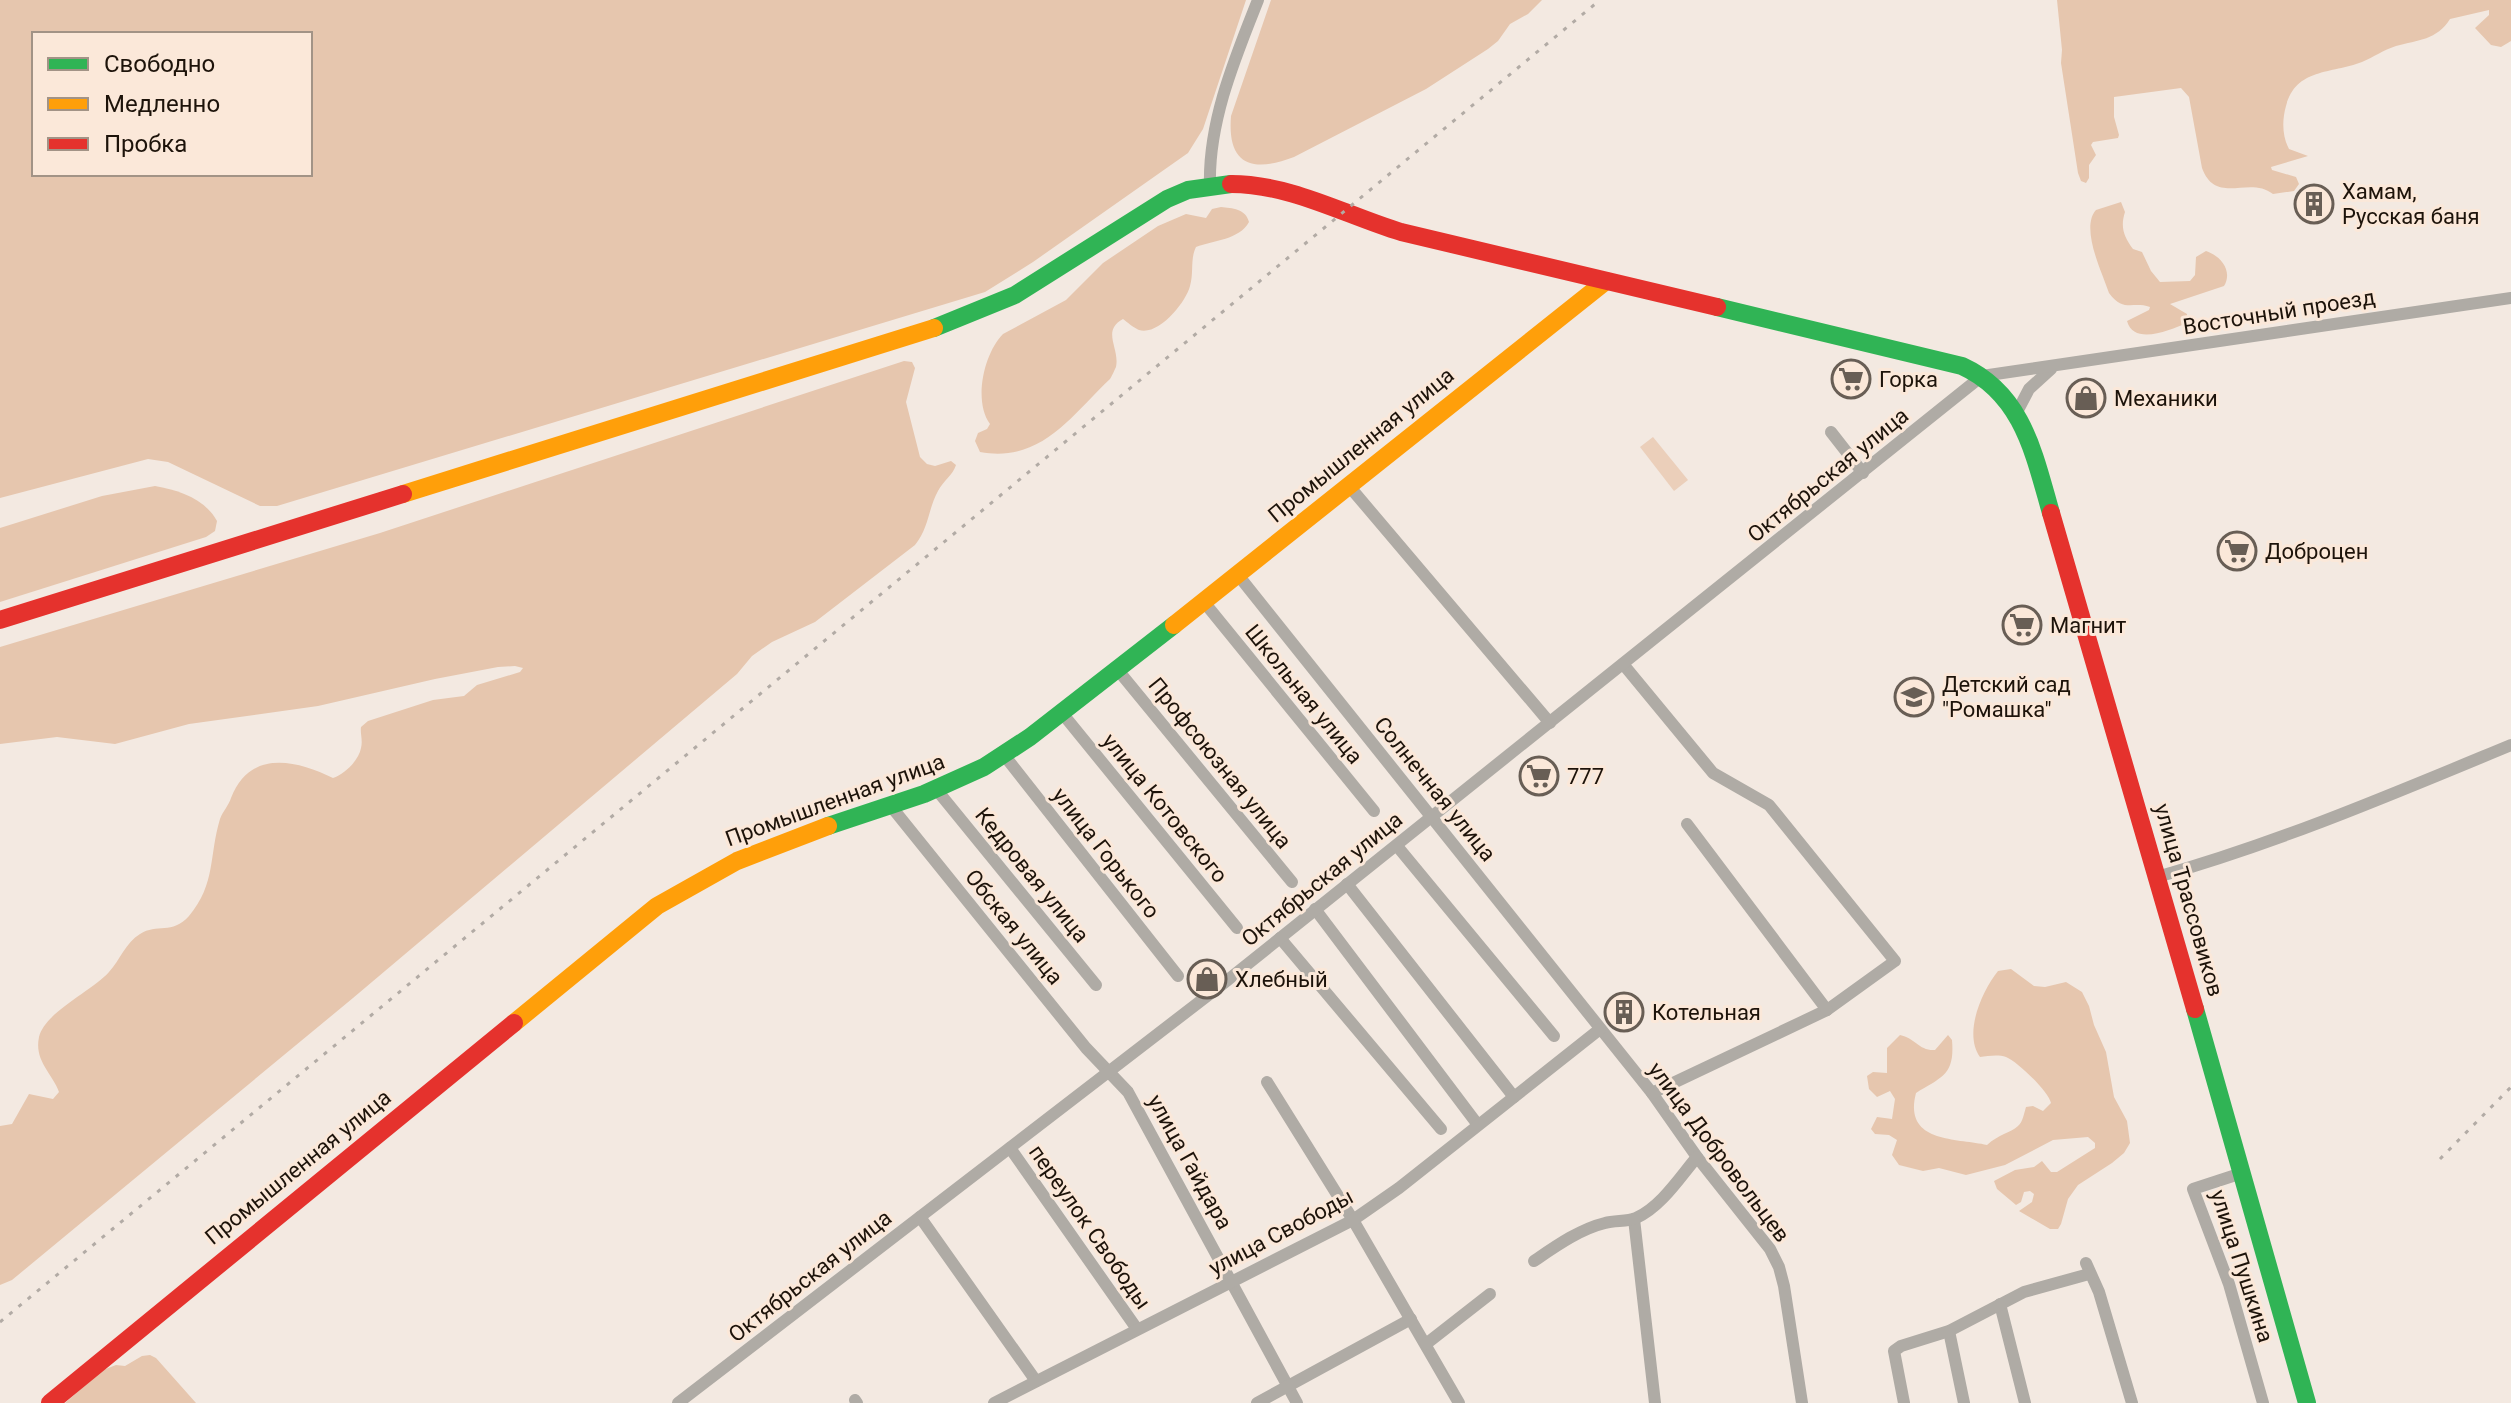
<svg xmlns="http://www.w3.org/2000/svg" width="2511" height="1403" font-family="Roboto,sans-serif">
  <style>
    .green { fill: #ebcfba }
    .forest { fill: #e6c6ae; fill-rule: evenodd }
    .lines { fill: none; stroke-linecap: round; stroke-linejoin: round }
    .street { stroke: #afaba5; stroke-width: 12 }
    .fast { stroke: #30b455; stroke-width: 18 }
    .slow { stroke: #ff9f0a; stroke-width: 18 }
    .jam { stroke: #e5322d; stroke-width: 18 }
    .rail { stroke: #b2aba5; stroke-width: 3; stroke-dasharray: 4 8; stroke-linecap: butt }
    .labels { text-anchor: middle; dominant-baseline: central; stroke-width: 6; stroke-linejoin: round; paint-order: stroke }
    .poi-label { font-size: 22px; fill: #1d130a; stroke: #fbe8d9; text-anchor: start }
    .street-label { font-size: 22px; fill: #1d130a; stroke: #fbe8d9 }
  </style>
  <rect width="100%" height="100%" fill="#f3e9e1"/>
  <path class="green" d="M1653,437L1688,480L1674,491L1640,447Z"/>
  <g class="forest">
    <path d="M0,0H1246L1203,129L1188,153L1033,262L985,292L277,506H260L168,462L148,459L0,498ZM34,34H310V174H34Z"/>
    <path d="M1271,0H1542L1528,14L1510,24L1498,41L1488,49L1426,89L1294,157C1252,173 1227,165 1231,116Z"/>
    <path d="M2057,0H2511V41L2501,47L2491,45L2475,28L2489,15V10L2450,19C2437,40 2418,40 2396,46C2383,50 2374,57 2362,62C2331,74 2296,68 2286,106C2282,120 2282,136 2289,149L2308,156L2271,167L2272,170L2296,177L2299,184L2294,191L2273,194C2249,175 2216,206 2202,168L2189,97L2181,88L2114,97V117L2119,135L2118,138L2093,142L2091,145L2096,155L2089,165V178L2086,183L2081,181L2078,173L2061,63L2062,50Z"/>
    <path d="M2121,202L2125,212C2120,227 2124,237 2133,249L2142,252L2151,271L2160,282L2190,281L2195,275L2196,257L2206,251C2221,256 2233,271 2224,286L2170,304L2187,314V323C2170,330 2134,346 2127,321L2149,310L2150,307C2132,301 2124,313 2109,293C2102,272 2080,228 2096,210Z"/>
    <path d="M1221,207C1232,208 1246,209 1249,222C1239,240 1214,240 1196,247C1190,259 1194,272 1190,286C1186,302 1159,336 1139,330C1134,328 1127,322 1123,319C1101,331 1120,348 1116,367C1115,369 1111,378 1110,379C1070,417 1041,463 980,452L975,441L978,433L987,429L990,424C973,401 984,353 1003,334L1066,300L1103,263L1158,226L1186,214L1206,218L1212,209Z"/>
    <path d="M904,361L912,362L915,368L906,402L920,457L927,464L935,466L951,461L956,465C953,475 943,481 938,491C928,509 929,528 915,545L815,622L772,642L752,656L737,674L353,998L12,1280L0,1285V1126L12,1124L29,1094L53,1099L59,1092C52,1073 34,1061 39,1037C45,1012 92,991 109,972C120,960 126,942 140,934C157,923 172,935 189,916C216,884 209,855 220,819C223,811 229,805 231,798C250,749 296,760 333,778C345,774 359,760 361,748C363,741 360,733 361,727L368,721L433,700L464,696L477,685L520,672L523,668L515,666L498,667L435,679L318,706L189,724L115,744L57,737L0,744V647L380,533Z"/>
    <path d="M155,486C179,490 205,499 217,521L215,531L206,537L0,602V528L102,496Z"/>
    <path d="M2011,969L2034,986L2045,987L2066,982L2082,992L2089,1006L2094,1025L2106,1052L2114,1097L2127,1121L2130,1143L2124,1153L2112,1163L2078,1185L2068,1199L2061,1224L2058,1229H2050L2019,1211L2032,1202L2034,1194L2030,1191L2024,1192L2021,1202L2016,1205L1997,1189L1994,1181L2015,1170L2034,1167L2042,1161L2051,1172H2057L2095,1148V1143L2088,1137L2053,1140L2005,1165L1966,1175L1939,1168L1923,1171L1899,1165L1892,1155L1897,1140L1889,1135L1875,1134L1871,1129L1877,1117L1892,1119L1895,1099L1890,1091L1877,1097L1869,1089L1867,1076L1873,1072L1887,1073V1048L1900,1035C1915,1038 1919,1051 1935,1050L1948,1035L1952,1040C1955,1075 1942,1077 1916,1093C1903,1143 1955,1138 1987,1145C1999,1134 2010,1133 2018,1126C2023,1122 2024,1113 2026,1107L2033,1106L2043,1111L2051,1103C2049,1092 2017,1061 2006,1057C1998,1054 1988,1056 1980,1057C1963,1033 1982,991 1998,971Z"/>
    <path d="M150,1355L156,1358L196,1403H65L103,1370L116,1365L125,1366L142,1356Z"/>
  </g>
  <g class="lines">
    <g class="street">
      <path d="M1210,186C1208,122 1235,58 1258,0"/>
      <path d="M2017,412L2029,389L2051,369"/>
      <path d="M1831,432L1863,473"/>
      <path d="M1349,486L1550,723"/>
      <path d="M1238,575L1652,1093L1697,1157L1770,1249L1779,1267L1784,1286L1802,1403"/>
      <path d="M1204,602L1374,811"/>
      <path d="M1623,664L1713,773L1769,805L1895,961L1827,1010L1652,1093"/>
      <path d="M1117,669L1292,882"/>
      <path d="M1062,713L1237,928"/>
      <path d="M1004,755L1178,976"/>
      <path d="M936,789L1096,985"/>
      <path d="M890,805L1086,1048L1128,1092L1297,1403"/>
      <path d="M1687,824L1827,1010"/>
      <path d="M1397,846L1554,1036"/>
      <path d="M2157,877C2278,843 2395,793 2511,745"/>
      <path d="M1347,884L1514,1097"/>
      <path d="M1315,909L1478,1125"/>
      <path d="M1280,938L1441,1129"/>
      <path d="M1267,1082L1353,1220L1459,1403"/>
      <path d="M1010,1148L1137,1329"/>
      <path d="M2242,1173L2193,1189L2229,1284L2263,1403"/>
      <path d="M920,1217L1036,1381"/>
      <path d="M1634,1219L1655,1403"/>
      <path d="M1534,1261C1556,1246 1580,1229 1605,1223C1615,1220 1627,1222 1636,1218C1661,1207 1680,1177 1697,1157"/>
      <path d="M2086,1263L2099,1292L2132,1403"/>
      <path d="M2000,1304L2025,1403"/>
      <path d="M1949,1331L1964,1403"/>
      <path d="M1426,1344L1490,1294"/>
      <path d="M855,1400L857,1403"/>
      <path d="M678,1403L1224,983L1982,376L2511,298"/>
      <path d="M994,1403L1353,1220L1399,1188L1600,1029"/>
      <path d="M1257,1403L1411,1319"/>
      <path d="M1904,1403L1894,1351L1901,1346L1949,1331L2024,1292L2089,1274"/>
    </g>
    <g class="fast">
      <path d="M1717,307L1962,366C2023,394 2034,454 2051,513"/>
      <path d="M934,328L1015,295L1167,199L1188,190L1231,184"/>
      <path d="M828,826L924,794L984,767L1030,737L1174,625"/>
      <path d="M2195,1009L2307,1403"/>
    </g>
    <g class="slow">
      <path d="M403,494L934,328"/>
      <path d="M1174,625L1606,281"/>
      <path d="M514,1023L657,906L737,861L828,826"/>
    </g>
    <g class="jam">
      <path d="M1231,184C1291,184 1345,215 1401,232L1717,307"/>
      <path d="M2051,513L2195,1009"/>
      <path d="M0,620L403,494"/>
      <path d="M50,1403L514,1023"/>
    </g>
    <g class="rail">
      <path d="M2440,1159L2511,1087"/>
      <path d="M0,1322L1600,0"/>
    </g>
  </g>
  <defs>
    <symbol id="building-ring" viewBox="-11 -11 22 22"><circle r="9.5" fill="#fbe8d9" stroke="#685e55" stroke-width="1.5"/><path d="M-4-6H4V6H1V3H-1V6H-4ZM-2.5-4.3h1.7v1.8h-1.7ZM.8-4.3h1.7v1.8H.8ZM-2.5-1h1.7V.8h-1.7ZM.8-1h1.7V.8H.8Z" fill="#685e55"/></symbol>
    <symbol id="supermarket-ring" viewBox="-11 -11 22 22"><circle r="9.5" fill="#fbe8d9" stroke="#685e55" stroke-width="1.5"/><path d="M-6-5.5h2.5l.6 2H6L4.5 2H-2.5L-4.4-4H-6ZM-1.5 3.2a1.3 1.3 0 1 0 .1 0ZM3 3.2a1.3 1.3 0 1 0 .1 0Z" fill="#685e55"/></symbol>
    <symbol id="shop-ring" viewBox="-11 -11 22 22"><circle r="9.5" fill="#fbe8d9" stroke="#685e55" stroke-width="1.5"/><path d="M-5-2.5h2.3a2.7 3.5 0 0 1 5.4 0H5L5.5 6h-11ZM-1.5-2.5h3a1.5 2.3 0 0 0-3 0Z" fill="#685e55"/></symbol>
    <symbol id="school-ring" viewBox="-11 -11 22 22"><circle r="9.5" fill="#fbe8d9" stroke="#685e55" stroke-width="1.5"/><path d="M0-5L7-2L0 1L-7-2ZM-4 1L0 2.5L4 1V4Q0 6-4 4Z" fill="#685e55"/></symbol>
  </defs>
  <g fill-rule="evenodd">
    <use href="#building-ring" x="2292" y="182" width="44" height="44"/>
    <use href="#supermarket-ring" x="1829" y="357" width="44" height="44"/>
    <use href="#shop-ring" x="2064" y="376" width="44" height="44"/>
    <use href="#supermarket-ring" x="2215" y="529" width="44" height="44"/>
    <use href="#supermarket-ring" x="2000" y="603" width="44" height="44"/>
    <use href="#school-ring" x="1892" y="675" width="44" height="44"/>
    <use href="#supermarket-ring" x="1517" y="754" width="44" height="44"/>
    <use href="#shop-ring" x="1185" y="957" width="44" height="44"/>
    <use href="#building-ring" x="1602" y="990" width="44" height="44"/>
  </g>
  <g class="labels">
    <g class="poi-label">
      <text x="2342" y="191">Хамам,<tspan x="2342" dy="25">Русская баня</tspan></text>
      <text x="1879" y="379">Горка</text>
      <text x="2114" y="398">Механики</text>
      <text x="2265" y="551">Доброцен</text>
      <text x="2050" y="625">Магнит</text>
      <text x="1942" y="684">Детский сад<tspan x="1942" dy="25">"Ромашка"</tspan></text>
      <text x="1567" y="776">777</text>
      <text x="1235" y="979">Хлебный</text>
      <text x="1652" y="1012">Котельная</text>
    </g>
    <g class="street-label">
      <text transform="translate(2279 312) rotate(-9)">Восточный проезд</text>
      <text transform="translate(1361 445) rotate(-39)">Промышленная улица</text>
      <text transform="translate(1828 475) rotate(-39)">Октябрьская улица</text>
      <text transform="translate(1304 694) rotate(51)">Школьная улица</text>
      <text transform="translate(1220 763) rotate(51)">Профсоюзная улица</text>
      <text transform="translate(1435 789) rotate(51)">Солнечная улица</text>
      <text transform="translate(835 800) rotate(-20)">Промышленная улица</text>
      <text transform="translate(1165 808) rotate(51)">улица Котовского</text>
      <text transform="translate(1106 853) rotate(52)">улица Горького</text>
      <text transform="translate(1032 875) rotate(51)">Кедровая улица</text>
      <text transform="translate(1322 879) rotate(-39)">Октябрьская улица</text>
      <text transform="translate(2189 900) rotate(74)">улица Трассовиков</text>
      <text transform="translate(1014 927) rotate(51)">Обская улица</text>
      <text transform="translate(1719 1152) rotate(53)">улица Добровольцев</text>
      <text transform="translate(1190 1162) rotate(61)">улица Гайдара</text>
      <text transform="translate(298 1167) rotate(-39)">Промышленная улица</text>
      <text transform="translate(1090 1227) rotate(55)">переулок Свободы</text>
      <text transform="translate(1281 1232) rotate(-28)">улица Свободы</text>
      <text transform="translate(2242 1266) rotate(72)">улица Пушкина</text>
      <text transform="translate(810 1276) rotate(-38)">Октябрьская улица</text>
    </g>
  </g>
  <rect x="32" y="32" width="280" height="144" fill="#fbe8d9" stroke="#a29386" stroke-width="2"/>
  <rect x="48" y="58" width="40" height="12" fill="#30b455" stroke="#a29386" stroke-width="2"/>
  <text x="104" y="72" font-size="24" fill="#1d130a">Свободно</text>
  <rect x="48" y="98" width="40" height="12" fill="#ff9f0a" stroke="#a29386" stroke-width="2"/>
  <text x="104" y="112" font-size="24" fill="#1d130a">Медленно</text>
  <rect x="48" y="138" width="40" height="12" fill="#e5322d" stroke="#a29386" stroke-width="2"/>
  <text x="104" y="152" font-size="24" fill="#1d130a">Пробка</text>
</svg>
